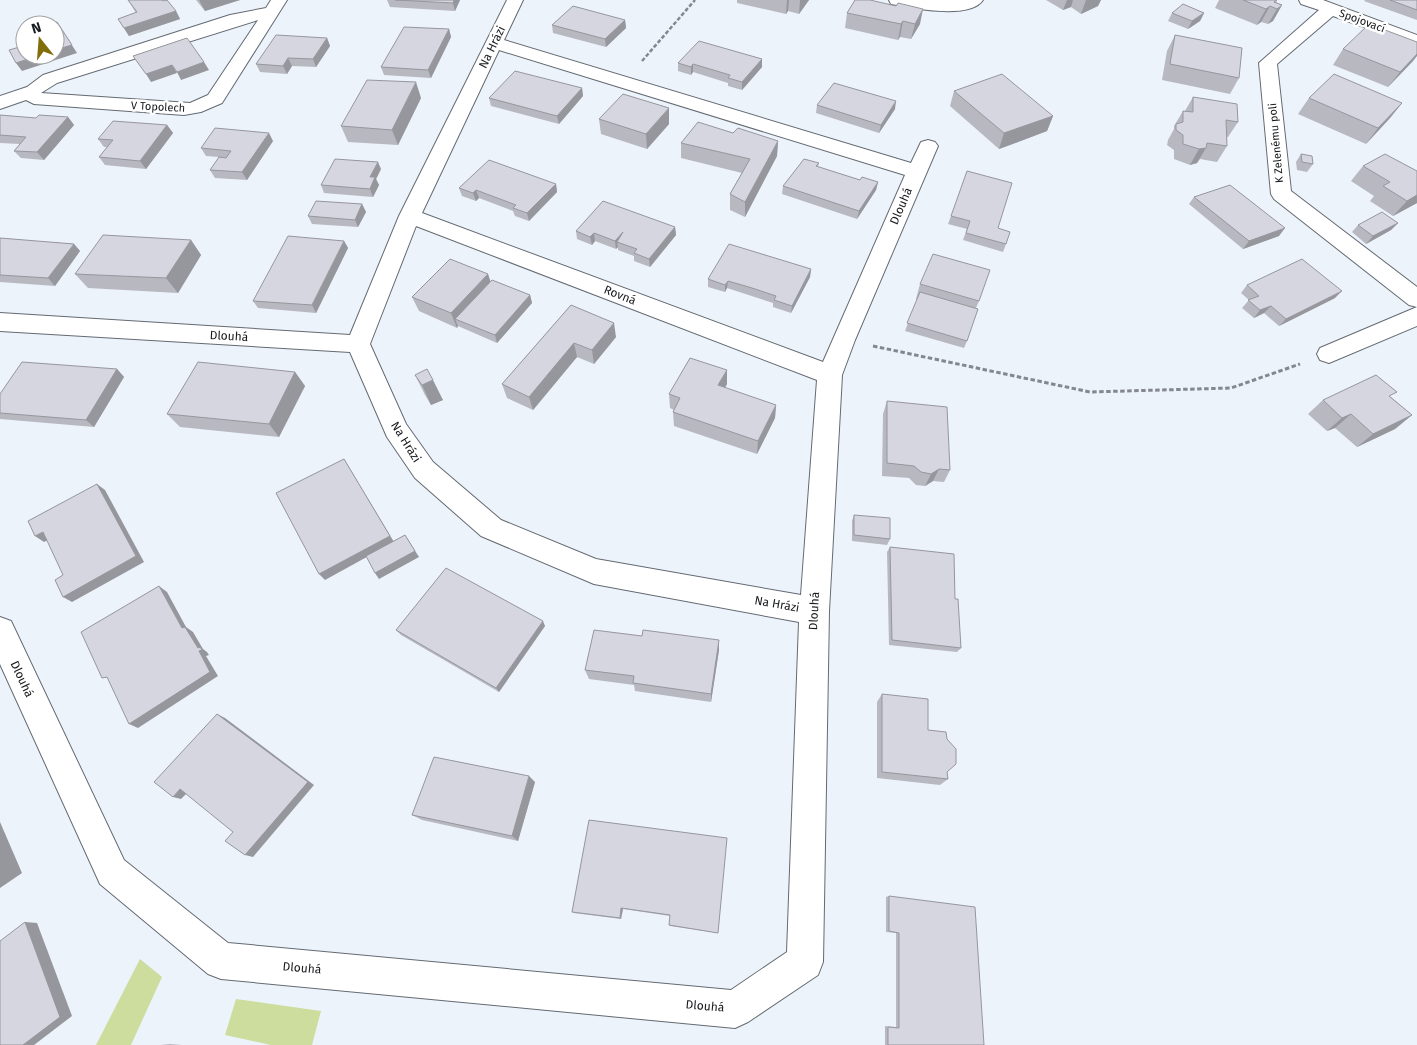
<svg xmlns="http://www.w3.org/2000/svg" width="1417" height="1045" font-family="'Fira Sans',sans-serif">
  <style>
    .green { fill: #cddd9e }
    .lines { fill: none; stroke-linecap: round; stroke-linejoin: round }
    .minor-casing { stroke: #646a72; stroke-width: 2 }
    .path-far1 { stroke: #84888e; stroke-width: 2.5; stroke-dasharray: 4 2; stroke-linecap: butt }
    .path { stroke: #84888e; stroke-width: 3; stroke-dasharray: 4.5 2.5; stroke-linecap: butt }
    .minor { fill: #fff; fill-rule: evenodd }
    .wall { fill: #b8b8c1 }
    .shaded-wall { fill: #96969d }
    .building { fill: #d6d6e0; stroke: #96969d }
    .labels { text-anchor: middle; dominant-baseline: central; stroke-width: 5; stroke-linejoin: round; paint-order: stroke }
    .far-street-label { font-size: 11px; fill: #17191c; stroke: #fff }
    .street-label { font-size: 12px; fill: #17191c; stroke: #fff }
  </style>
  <rect width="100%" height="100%" fill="#ecf3fb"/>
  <g class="green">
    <path d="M140,959L162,977L131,1045H96Z"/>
    <path d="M236,999L321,1011L312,1045H271L225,1035Z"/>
  </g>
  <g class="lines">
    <defs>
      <g id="minor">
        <path d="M271,0H287L222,103L201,112L184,115L34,104L26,100L0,109V96L27,87L43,75L230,15L266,8ZM258,20L208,95L190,103L41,93L57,83Z"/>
        <path d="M507,0H523L504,40L911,163L921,142L928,140L935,142L938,146L855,340L842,375L829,611L823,962L818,975L748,1022L735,1028L221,979L208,974L100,884L0,664V617L11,621L124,860L228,943L731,990L787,952L799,622L594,584L481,536L415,478L387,437L350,352L0,331V313L350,335L399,216ZM499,50L905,175L823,362L422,213ZM416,226L817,380L801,595L596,559L501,520L433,462L406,424L370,344Z"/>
        <path d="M889,0H983C971,19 916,9 897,5L891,4Z"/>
        <path d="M1299,0H1323L1417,35V46L1333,16L1277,64L1291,191L1417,287V307L1409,305L1274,199L1271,194L1259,63L1319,10L1301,4Z"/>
        <path d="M1417,307V326L1329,363L1320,360L1317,354L1320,348Z"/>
      </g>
    </defs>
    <use href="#minor" class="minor-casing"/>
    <path class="path-far1" d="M642,61L695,0"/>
    <path class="path" d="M873,346L1090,392L1231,388L1300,364"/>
    <use href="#minor" class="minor"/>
  </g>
  <g class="wall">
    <path d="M128,0H162L176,11L180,19L129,36L118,19L136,13Z"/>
    <path d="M196,0H240L205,11Z"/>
    <path d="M387,0H460L455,11L390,7Z"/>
    <path d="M737,0H809L799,14L788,11L786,14L737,3Z"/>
    <path d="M855,0L920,24L911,39L900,37L898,40L845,28L847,13Z"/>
    <path d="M1046,0H1101L1098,6L1081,14L1071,7L1063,10Z"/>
    <path d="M1219,0H1277L1276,3L1282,5L1273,21L1268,24L1261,22L1257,25L1215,8Z"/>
    <path d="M1365,0H1417V20L1364,1Z"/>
    <path d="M1172,13H1204L1200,21L1188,29L1168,21Z"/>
    <path d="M625,20L626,28L606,47L553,33L552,25Z"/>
    <path d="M449,29L451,37L431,78L384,75L381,67Z"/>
    <path d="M1175,35L1239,78L1230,94L1162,80L1167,51Z"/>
    <path d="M327,38L330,46L316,67L292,66L287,74L260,72L256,64Z"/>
    <path d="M1343,49L1413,61L1388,87L1333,65Z"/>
    <path d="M678,63L762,67L742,90L728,86V83L693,72L691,75L678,71Z"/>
    <path d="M582,88L583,96L559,124L491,106L489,98Z"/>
    <path d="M954,91L1053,116L1047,131L999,149L950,106Z"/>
    <path d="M1193,97L1238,122L1228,137H1227V146L1217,162L1200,159L1197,163L1190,165L1174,159V150L1167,145L1168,140L1174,129V126L1183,111H1185Z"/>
    <path d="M421,98L398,145L348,142L341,126Z"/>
    <path d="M1309,98L1402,103L1390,118L1366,144L1298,114Z"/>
    <path d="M817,105L895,109L879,133L816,113Z"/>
    <path d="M0,115L36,118L68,117L74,125L44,160L21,158L14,151L20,144L0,143Z"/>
    <path d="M599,119L669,124L647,149L601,134Z"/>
    <path d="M167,125L173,133L146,169L105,165L99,157L107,147H104L98,139Z"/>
    <path d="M733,133L778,141L777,156L745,217L730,210V194L742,173L681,158V143Z"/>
    <path d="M273,141L247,180L215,178L210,170L219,157L206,156L201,148Z"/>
    <path d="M1301,154L1313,164L1307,172L1297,170L1296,162Z"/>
    <path d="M819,163L818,167L860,180L878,182L876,190L857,219L782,194L783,186Z"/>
    <path d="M1363,166L1417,171V203L1393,216L1370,201L1374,196L1351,181Z"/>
    <path d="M381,169L376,179L379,185L373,197L324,193L321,185Z"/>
    <path d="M556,184L557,192L529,221L515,216L513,211L479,198L476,201L462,196L459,188Z"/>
    <path d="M1194,197L1279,236L1243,249L1189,204Z"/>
    <path d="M362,204L366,212L358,227L312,224L308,216Z"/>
    <path d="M951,216L998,228L1006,244L1003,252L963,240L967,229L948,224Z"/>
    <path d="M1398,223L1391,230L1366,244L1352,232L1358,225Z"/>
    <path d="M675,227L676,235L650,267L634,261V256L618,250V247L616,249L595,241L592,245L577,239L576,231Z"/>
    <path d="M0,238L74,244L80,251L55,286L0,282Z"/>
    <path d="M191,240L201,255L178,293L88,288L75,274Z"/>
    <path d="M344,241L348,248L316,313L258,308L253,301Z"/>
    <path d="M811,269L810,277L791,313L773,307V303L727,288L725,292L708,287V279Z"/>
    <path d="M488,274L490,281L530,295L532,303L497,343L458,326L457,328L419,311L412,297Z"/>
    <path d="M920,284L979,301L976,308L967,341L964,348L905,331L917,299H916Z"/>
    <path d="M1247,285L1335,298L1279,326L1264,313L1254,318L1242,308L1249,300L1241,293Z"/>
    <path d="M571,305L616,337L594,364L577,357L533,410L507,398L502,384Z"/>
    <path d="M117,369L124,377L94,427L0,419V394Z"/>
    <path d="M295,372L305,386L279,437L180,427L167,414Z"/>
    <path d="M415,375L443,400L431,405L425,395Z"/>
    <path d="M727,384L725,388L776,405L775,418L757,454L674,426L673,412L674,410L670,408L669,394Z"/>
    <path d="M1391,397L1412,415L1395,429L1357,447L1335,428L1327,431L1308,414L1323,400Z"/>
    <path d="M887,401L950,470L944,482L933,481L925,486L916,485L909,478L882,476L883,414Z"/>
    <path d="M854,515L890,539L887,545L852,541V521Z"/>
    <path d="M890,547L955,599L961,648L957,652L889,645L887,552Z"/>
    <path d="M545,626L499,692L401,635L396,630Z"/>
    <path d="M642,636L719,650L711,702L635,691L634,685L589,679L585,670Z"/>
    <path d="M882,694L928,730L947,772L948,779L940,785L877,778V702Z"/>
    <path d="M535,782L518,841L422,820L412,815Z"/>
    <path d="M589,820L718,933L670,926L669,925L670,916L623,909L621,919L574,913L572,912Z"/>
    <path d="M889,896L984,1045H885V1026L896,1027V933L886,932V897Z"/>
    <path d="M170,1044L182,1045H161Z"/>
  </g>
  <g class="shaded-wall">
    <path d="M199,0H240L205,11Z"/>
    <path d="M454,0H460L455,11L453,3Z"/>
    <path d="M787,0H789L788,11L786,14Z"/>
    <path d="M800,0H809L799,14Z"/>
    <path d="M1067,0H1073L1071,7L1063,10Z"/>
    <path d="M1086,0H1101L1098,6L1081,14Z"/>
    <path d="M1282,5L1273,21L1268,24L1277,9Z"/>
    <path d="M1270,6L1261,22L1257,25L1266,9Z"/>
    <path d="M923,9L920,24L911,39L915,24Z"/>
    <path d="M176,11L180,19L129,36L124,28Z"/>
    <path d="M1204,13L1200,21L1188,29L1192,21Z"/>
    <path d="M625,20L626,28L606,47L605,39Z"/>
    <path d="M903,21L900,37L898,40L901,24Z"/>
    <path d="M57,22L77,53L22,71L16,63L40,55H55Z"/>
    <path d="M449,29L451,37L431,78L428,70Z"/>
    <path d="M327,38L330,46L316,67L313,59Z"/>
    <path d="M1417,54V56L1413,61L1388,87L1400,72Z"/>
    <path d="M288,58L292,66L287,74L283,66Z"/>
    <path d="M762,59V67L742,90V82Z"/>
    <path d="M204,62L209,70L181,80L177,72Z"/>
    <path d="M693,64V72L691,75V67Z"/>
    <path d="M172,65L177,73L151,82L146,74Z"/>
    <path d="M416,82L421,98L398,145L392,130Z"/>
    <path d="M582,88L583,96L559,124L557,116Z"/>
    <path d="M896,101L895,109L879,133L881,125Z"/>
    <path d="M1402,103L1390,118L1366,144L1378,128Z"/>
    <path d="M669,108V124L647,149L646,134Z"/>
    <path d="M1053,116L1047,131L999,149L1004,133Z"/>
    <path d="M68,117L74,125L44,160L37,152Z"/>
    <path d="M167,125L173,133L146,169L140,161Z"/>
    <path d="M269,133L273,141L247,180L242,172Z"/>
    <path d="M778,141L777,156L745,217V202Z"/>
    <path d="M1206,148L1197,163L1190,165L1199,149Z"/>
    <path d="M378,162L381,169L376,179L379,185L373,197L370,189V177Z"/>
    <path d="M878,182L876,190L857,219L859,211Z"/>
    <path d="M556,184L557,192L529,221L527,213Z"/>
    <path d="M476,190L479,198L476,201L473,193Z"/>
    <path d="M1417,195V203L1393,216L1407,201Z"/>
    <path d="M362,204L366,212L358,227L355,220Z"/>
    <path d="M1398,223L1391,230L1366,244L1373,236Z"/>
    <path d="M675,227L676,235L650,267L649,259Z"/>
    <path d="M1285,228L1279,236L1243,249L1249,241Z"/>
    <path d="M623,232L617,242L618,247L616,249L615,241Z"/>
    <path d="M594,233L595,241L592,245L590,237Z"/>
    <path d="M191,240L201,255L178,293L166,278Z"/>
    <path d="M344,241L348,248L316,313L312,305Z"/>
    <path d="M74,244L80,251L55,286L48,278Z"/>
    <path d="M811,269L810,277L791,313L792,306Z"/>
    <path d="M488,274L493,289L455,319L458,326L457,328L451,313Z"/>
    <path d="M728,281L727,288L725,292V285Z"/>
    <path d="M1342,291L1335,298L1279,326L1286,319Z"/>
    <path d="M530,295L532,303L497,343L495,335Z"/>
    <path d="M1271,306L1264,313L1254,318L1260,310Z"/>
    <path d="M614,323L616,337L594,364L592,350Z"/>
    <path d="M574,343L577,357L533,410L529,397Z"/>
    <path d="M117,369L124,377L94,427L86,420Z"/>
    <path d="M727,370V384L718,399V385Z"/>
    <path d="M295,372L305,386L279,437L269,424Z"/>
    <path d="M433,380L443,400L431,405L422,385Z"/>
    <path d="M776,405L775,418L757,454L758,441Z"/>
    <path d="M1351,414L1335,428L1327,431L1342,418Z"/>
    <path d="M1412,415L1395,429L1357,447L1373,434Z"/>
    <path d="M344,459L394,542L325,580L319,574Z"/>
    <path d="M939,469L933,481L925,486L931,474Z"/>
    <path d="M97,484L105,490L144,562L72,602L63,597Z"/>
    <path d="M43,532L52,538L44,542L35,536Z"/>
    <path d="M405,535L419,557L379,579L375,573Z"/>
    <path d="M159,586L167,592L186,627L193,632L203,649L207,652L209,655L206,656L218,676L138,728L129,724L182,628Z"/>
    <path d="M543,621L545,626L499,692L496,688Z"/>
    <path d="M719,640V650L711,702V694Z"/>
    <path d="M217,714L225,718L314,785L253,857L245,855Z"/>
    <path d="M529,776L535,782L518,841L512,836Z"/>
    <path d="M180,789L188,792L181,799L173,797Z"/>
    <path d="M0,822L22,873L0,888Z"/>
    <path d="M621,908L623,909L621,919L620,918Z"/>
    <path d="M25,922L37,923L72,1016L34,1045H23Z"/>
  </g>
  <g class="building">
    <path d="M128,0H162L163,1L167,0L176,11L124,28L118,19L137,12Z"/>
    <path d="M395,0H454L453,3Z"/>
    <path d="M855,0H870L896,6L898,3L923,9L915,24L903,21L901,24L847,13Z"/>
    <path d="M1243,0H1277L1274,2L1282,5L1277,9L1270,6L1266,9Z"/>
    <path d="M1390,0H1417V10Z"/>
    <path d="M1183,4L1204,13L1192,21L1172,13Z"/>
    <path d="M573,6L625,20L605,39L552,25Z"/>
    <path d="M57,22L72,45L55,50V25H48Z"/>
    <path d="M1369,24L1417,42V54L1400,72L1343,49Z"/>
    <path d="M404,27L449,29L428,70L381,67Z"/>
    <path d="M25,32V55H40L16,63L9,50L23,46L17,35Z"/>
    <path d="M276,35L327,38L313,59L288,58L283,66L256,64Z"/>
    <path d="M1175,35L1242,48L1239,78L1170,64Z"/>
    <path d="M187,38L204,62L177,72L172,65L146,74L133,56Z"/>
    <path d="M699,41L762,59L742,82L728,78L730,75L693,64L691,67L678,63Z"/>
    <path d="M515,71L582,88L557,116L489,98Z"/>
    <path d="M1002,74L1053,116L1004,133L954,91Z"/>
    <path d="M1334,74L1402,103L1378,128L1309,98Z"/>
    <path d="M367,80L416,82L392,130L341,126Z"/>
    <path d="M834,83L896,101L881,125L817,105Z"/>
    <path d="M623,94L669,108L646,134L599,119Z"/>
    <path d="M1193,97L1237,104L1238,122L1226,120L1227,146L1207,143L1206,148L1199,149L1183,144V135L1176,130V124L1183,122V111L1193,112Z"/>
    <path d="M0,115L36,118L39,115L68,117L37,152L14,151L26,137L0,135Z"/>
    <path d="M113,121L167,125L140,161L99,157L113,140L98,139Z"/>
    <path d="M698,122L733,133L738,128L778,141L745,202L730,194L750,159L681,143Z"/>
    <path d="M215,128L269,133L242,172L210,170L219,157L226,158L231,151L201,148Z"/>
    <path d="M1301,154L1312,156L1313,164L1302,162Z"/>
    <path d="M1385,154L1417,171V195L1407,201L1383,186L1390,182L1363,166Z"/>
    <path d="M335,159L378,162L370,177H375L370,189L321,185Z"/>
    <path d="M804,159L819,163L816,166L860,180L862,177L878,182L859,211L783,186Z"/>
    <path d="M489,160L556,184L527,213L513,208L516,205L476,190L473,193L459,188Z"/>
    <path d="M967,171L1012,183L998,228L1010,232L1006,244L966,233L970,221L951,216Z"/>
    <path d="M1230,185L1285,228L1249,241L1194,197Z"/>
    <path d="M316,201L362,204L355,220L308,216Z"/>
    <path d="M603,201L675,227L649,259L634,253L637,249L617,242L623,232L615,241L594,233L590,237L576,231Z"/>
    <path d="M1382,212L1398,223L1373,236L1358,225Z"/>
    <path d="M103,235L191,240L166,278L75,274Z"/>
    <path d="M288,236L344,241L312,305L253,301Z"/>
    <path d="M0,238L74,244L48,278L0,275Z"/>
    <path d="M729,244L811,269L792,306L774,300L776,296L752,288L728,281L725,285L708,279Z"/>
    <path d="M933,254L990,270L979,301L920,284Z"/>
    <path d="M450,259L488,274L451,313L412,297Z"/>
    <path d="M1302,259L1342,291L1286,319L1271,306L1260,310L1248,300L1259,296L1247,285Z"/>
    <path d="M492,280L530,295L495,335L455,319Z"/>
    <path d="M920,292L978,309L967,341L907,323Z"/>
    <path d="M571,305L614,323L592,350L574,343L529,397L502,384Z"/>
    <path d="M690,358L727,370L718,385L776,405L758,441L673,412L680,398L669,394Z"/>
    <path d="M22,362L117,369L86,420L0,413V394Z"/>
    <path d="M198,362L295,372L269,424L167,414Z"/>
    <path d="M427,369L433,380L422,385L415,375Z"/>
    <path d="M1376,375L1397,392L1389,396L1412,415L1373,434L1351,414L1342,418L1323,400Z"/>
    <path d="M887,401L947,407L950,470L939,469L931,474L921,472L914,466L887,463Z"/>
    <path d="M344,459L390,536L319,574L276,493Z"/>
    <path d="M97,484L136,556L63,597L55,580L63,575L43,532L35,536L28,521Z"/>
    <path d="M854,515L890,518V539L854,535Z"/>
    <path d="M405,535L415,551L375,573L366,556Z"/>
    <path d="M890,547L954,554L955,599H958L961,648L892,640Z"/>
    <path d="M446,568L543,621L496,688L396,630Z"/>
    <path d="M159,586L182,628L185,627L198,648L200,647L202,650L199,651L210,672L129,724L107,677L102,678L81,632Z"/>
    <path d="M594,630L642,636L643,630L719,640L711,694L633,683L634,676L585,670Z"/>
    <path d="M882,694L928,699V730L946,732L947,739L956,749V764L947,772L948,779L882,772Z"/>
    <path d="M217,714L308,782L245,855L225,841L233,832L180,789L173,797L154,782Z"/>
    <path d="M434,757L529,776L512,836L412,815Z"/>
    <path d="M589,820L727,838L718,933L669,925L670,915L621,908L620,918L572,912Z"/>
    <path d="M889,896L975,907L984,1045H888V1027L899,1028V933L889,931Z"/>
    <path d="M25,922L60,1017L23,1045H0V941Z"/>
  </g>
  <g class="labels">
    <g class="far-street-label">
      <text transform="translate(1362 21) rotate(20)">Spojovací</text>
      <text transform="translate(158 107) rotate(3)">V Topolech</text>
      <text transform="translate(1276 143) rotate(-95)">K Zelenému poli</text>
    </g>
    <g class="street-label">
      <text transform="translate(492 47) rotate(-64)">Na Hrázi</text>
      <text transform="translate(901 206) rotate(-67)">Dlouhá</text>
      <text transform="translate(620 295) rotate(21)">Rovná</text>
      <text transform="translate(229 336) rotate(3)">Dlouhá</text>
      <text transform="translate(406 442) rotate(58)">Na Hrázi</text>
      <text transform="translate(777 604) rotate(10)">Na Hrázi</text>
      <text transform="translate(814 611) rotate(-87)">Dlouhá</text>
      <text transform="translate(22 679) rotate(65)">Dlouhá</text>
      <text transform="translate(302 968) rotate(5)">Dlouhá</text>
      <text transform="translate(705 1006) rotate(5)">Dlouhá</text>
    </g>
  </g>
  <g transform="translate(40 40) rotate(343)"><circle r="24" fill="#ffffff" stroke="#a2a3a4"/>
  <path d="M0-4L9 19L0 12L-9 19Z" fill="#816d09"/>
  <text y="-8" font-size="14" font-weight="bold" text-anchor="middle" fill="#17191c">N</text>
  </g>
</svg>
